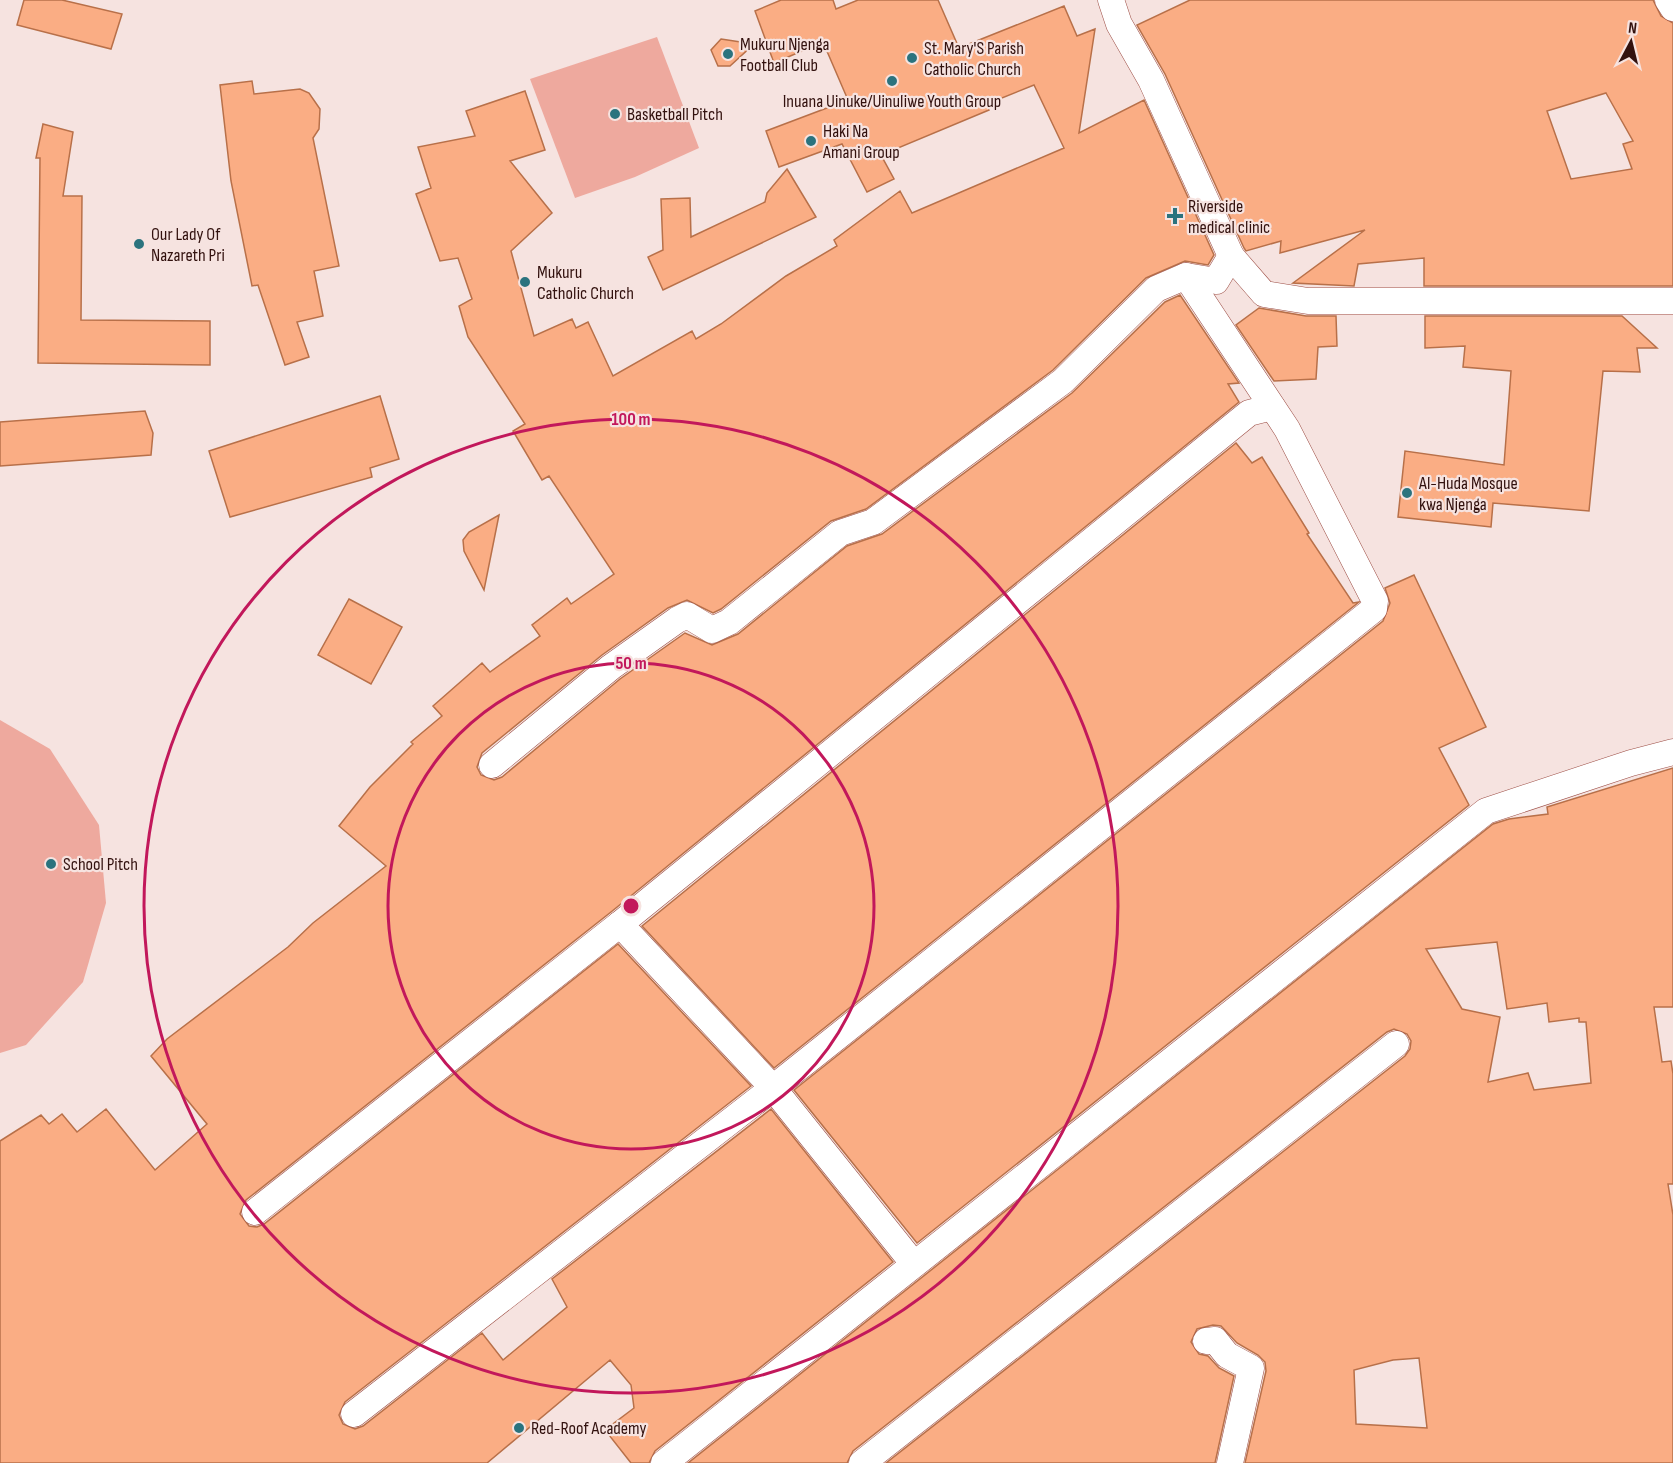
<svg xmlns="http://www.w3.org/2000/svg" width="1673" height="1463" font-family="'Sofia Sans Condensed',sans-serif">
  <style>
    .green { fill: #eea99e }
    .building { fill: #faad84; stroke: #b87049; stroke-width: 1.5; fill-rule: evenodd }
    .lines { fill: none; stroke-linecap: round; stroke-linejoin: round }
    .street-casing { stroke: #9d4e45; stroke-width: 27 }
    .street { stroke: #fff; stroke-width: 26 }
    .ring { fill: none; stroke: #c2185b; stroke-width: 3 }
    .poi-dot { fill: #2b737e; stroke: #f6e3e0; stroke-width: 2 }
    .labels { text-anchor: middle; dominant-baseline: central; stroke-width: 4.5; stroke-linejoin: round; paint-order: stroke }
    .poi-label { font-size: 18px; fill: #32110e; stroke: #f6e3e0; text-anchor: start }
    .centre { fill: #c2185b; stroke: #f6e3e0; stroke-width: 3 }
    .ring-label { font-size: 18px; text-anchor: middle; font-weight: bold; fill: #c2185b; stroke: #f6e3e0; stroke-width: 4.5; stroke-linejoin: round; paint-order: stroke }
  </style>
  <rect width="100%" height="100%" fill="#f6e3e0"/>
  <g class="green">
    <path d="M657,37L699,148L635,177L575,198L530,79Z"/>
    <path d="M0,720L50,749L99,825L106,903L83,982L26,1045L0,1053Z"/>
  </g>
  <g class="building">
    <path d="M24,0H62L122,14L111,49L17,25Z"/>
    <path d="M781,0H833L836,9L858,0H938L959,48L1064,6L1077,36L1095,29L1079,133L1144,100L1214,255L1208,265L1185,261L1146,278L1053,370L866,509L831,521L721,609L713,613L687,600L668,608L602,655L482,753L477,767L481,775L494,780L502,777L620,679L685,633L712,645L738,634L847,546L882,534L1072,393L1165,302L1180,295L1239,383L1228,384L1239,402L611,912L246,1200L240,1214L249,1226L257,1227L264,1224L618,944L751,1086L345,1402L339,1415L343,1424L355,1429L363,1426L482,1333L503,1360L567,1307L552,1279L771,1109L893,1262L655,1451L649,1463H631L605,1430L634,1408L631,1385L610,1360L487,1463H0V1141L41,1115L49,1124L62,1114L77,1132L106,1109L155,1170L207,1124L151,1056L167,1039L288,947L313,923L386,866L339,826L370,787L413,744L411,742L442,716L433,706L482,663L490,672L540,636L532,625L567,598L571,604L614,574L549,476L542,480L513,431L525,424L468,337L459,306L472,299L458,258L440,261L416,194L431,188L418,147L475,136L466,111L525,91L545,150L510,161L552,213L511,251L534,336L572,319L576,328L588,322L613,376L692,331L696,339L721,324L786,276L837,246L834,240L900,191L912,213L1064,148L1034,85L987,104L989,110L881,155L894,179L867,192L842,144L779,167L766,131L848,100L823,42L774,63L755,11Z"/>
    <path d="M1190,0H1653L1661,16L1673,23V286H1424V258L1358,264L1354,286L1293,283L1365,230L1280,253L1281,241L1246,251L1244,248L1165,74L1137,25ZM1606,93L1633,141L1623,144L1632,169L1571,179L1547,111Z"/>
    <path d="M721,39L754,44L730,66H718L711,50Z"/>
    <path d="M252,81L254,94L300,89L309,93L320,109L319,129L313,138L339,266L314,271L323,316L297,322L309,357L285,365L258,285L252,286L231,181L220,85Z"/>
    <path d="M43,124L73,132L63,196H82L81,320L210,321V365L38,363L40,158H36Z"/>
    <path d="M787,169L816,217L663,290L648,257L663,250L661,199L690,198L691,237L765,202L767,193Z"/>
    <path d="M1259,308L1306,316H1336L1337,346L1318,347L1316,379L1274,381L1236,325Z"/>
    <path d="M1425,316H1622L1657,348H1637L1640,372L1603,371L1589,511L1493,503L1491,527L1398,517L1405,451L1504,465L1511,371L1463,367L1465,346L1425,348Z"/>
    <path d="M380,396L399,459L370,468L372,477L230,517L209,451Z"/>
    <path d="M145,411L153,433L151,455L0,466V422Z"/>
    <path d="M1236,443L1252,463L1262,457L1309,533L1307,534L1353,603L1359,602L774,1068L642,926Z"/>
    <path d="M499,515L484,590L464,551L463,540L469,532Z"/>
    <path d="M1414,575L1486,727L1439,748L1469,805L917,1243L794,1090L1383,621L1390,603L1385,588Z"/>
    <path d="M349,599L402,627L371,684L318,655Z"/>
    <path d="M1673,768V1007H1654L1662,1062L1671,1061L1673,1074V1184H1668L1673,1215V1463H1245L1266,1371L1265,1362L1258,1355L1237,1343L1221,1326L1213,1325L1197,1329L1191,1342L1199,1354L1208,1356L1219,1368L1234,1376L1215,1463H886L1405,1056L1410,1049L1411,1041L1407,1034L1394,1029L1387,1032L853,1451L847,1463H688L1493,824L1509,819L1548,814L1547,807ZM1497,942L1507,1009L1547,1003L1549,1022L1579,1018V1022H1586L1591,1083L1534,1090L1528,1073L1488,1082L1500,1017L1462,1009L1426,949ZM1419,1358L1427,1428L1356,1424L1354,1370L1393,1360Z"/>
  </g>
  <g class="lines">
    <defs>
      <g id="street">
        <path d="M1111,0L1119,24L1151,80L1231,256L1264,294L1308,301H1673"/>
        <path d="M1668,0L1673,8"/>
        <path d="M492,765L611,667L677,620L687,615L712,630L729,622L840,533L873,522L1063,381L1156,289L1186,276L1216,281L1231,256"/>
        <path d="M255,1212L620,924"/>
        <path d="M913,1263L773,1088L620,924L1249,413L1272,407"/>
        <path d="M1206,1341L1215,1340L1227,1355L1251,1368L1230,1463"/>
        <path d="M354,1414L773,1088L1374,609L1375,601L1287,429L1186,276"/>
        <path d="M664,1463L1486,811L1631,763L1673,752"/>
        <path d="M862,1463L1396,1044"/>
      </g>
    </defs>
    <use href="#street" class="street-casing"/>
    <use href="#street" class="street"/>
  </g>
  <g class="ring">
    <circle cx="631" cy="906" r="243"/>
    <circle cx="631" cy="906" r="487"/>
  </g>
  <g class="poi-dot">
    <circle cx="728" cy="54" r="6"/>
    <circle cx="912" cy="58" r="6"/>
    <circle cx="892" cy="81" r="6"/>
    <circle cx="615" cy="114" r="6"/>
    <circle cx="811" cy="141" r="6"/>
    <path d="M1172 207h6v6h6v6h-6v6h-6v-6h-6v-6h6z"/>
    <circle cx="139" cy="244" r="6"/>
    <circle cx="525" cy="282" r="6"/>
    <circle cx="1407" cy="493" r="6"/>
    <circle cx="51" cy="864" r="6"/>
    <circle cx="519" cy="1428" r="6"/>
  </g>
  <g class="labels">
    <g class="poi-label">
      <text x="740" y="44">Mukuru Njenga<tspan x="740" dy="21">Football Club</tspan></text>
      <text x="924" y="48">St. Mary'S Parish<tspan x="924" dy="21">Catholic Church</tspan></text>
      <text x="892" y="101" text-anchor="middle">Inuana Uinuke/Uinuliwe Youth Group</text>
      <text x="627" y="114">Basketball Pitch</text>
      <text x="823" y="131">Haki Na<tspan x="823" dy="21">Amani Group</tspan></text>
      <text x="1188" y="206">Riverside<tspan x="1188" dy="21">medical clinic</tspan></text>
      <text x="151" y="234">Our Lady Of<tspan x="151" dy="21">Nazareth Pri</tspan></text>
      <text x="537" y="272">Mukuru<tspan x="537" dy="21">Catholic Church</tspan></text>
      <text x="1419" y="483">Al-Huda Mosque<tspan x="1419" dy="21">kwa Njenga</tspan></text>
      <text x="63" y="864">School Pitch</text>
      <text x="531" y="1428">Red-Roof Academy</text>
    </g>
  </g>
  <circle cx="631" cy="906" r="9" class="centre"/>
  <g class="ring-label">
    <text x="631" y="425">100 m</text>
    <text x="631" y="669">50 m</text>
  </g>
  <g transform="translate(1631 42) rotate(7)" stroke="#f6e3e0" stroke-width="4.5" paint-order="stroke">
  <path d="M0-4.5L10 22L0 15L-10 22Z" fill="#32110e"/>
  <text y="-9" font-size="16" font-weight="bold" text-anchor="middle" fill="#32110e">N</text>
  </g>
</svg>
